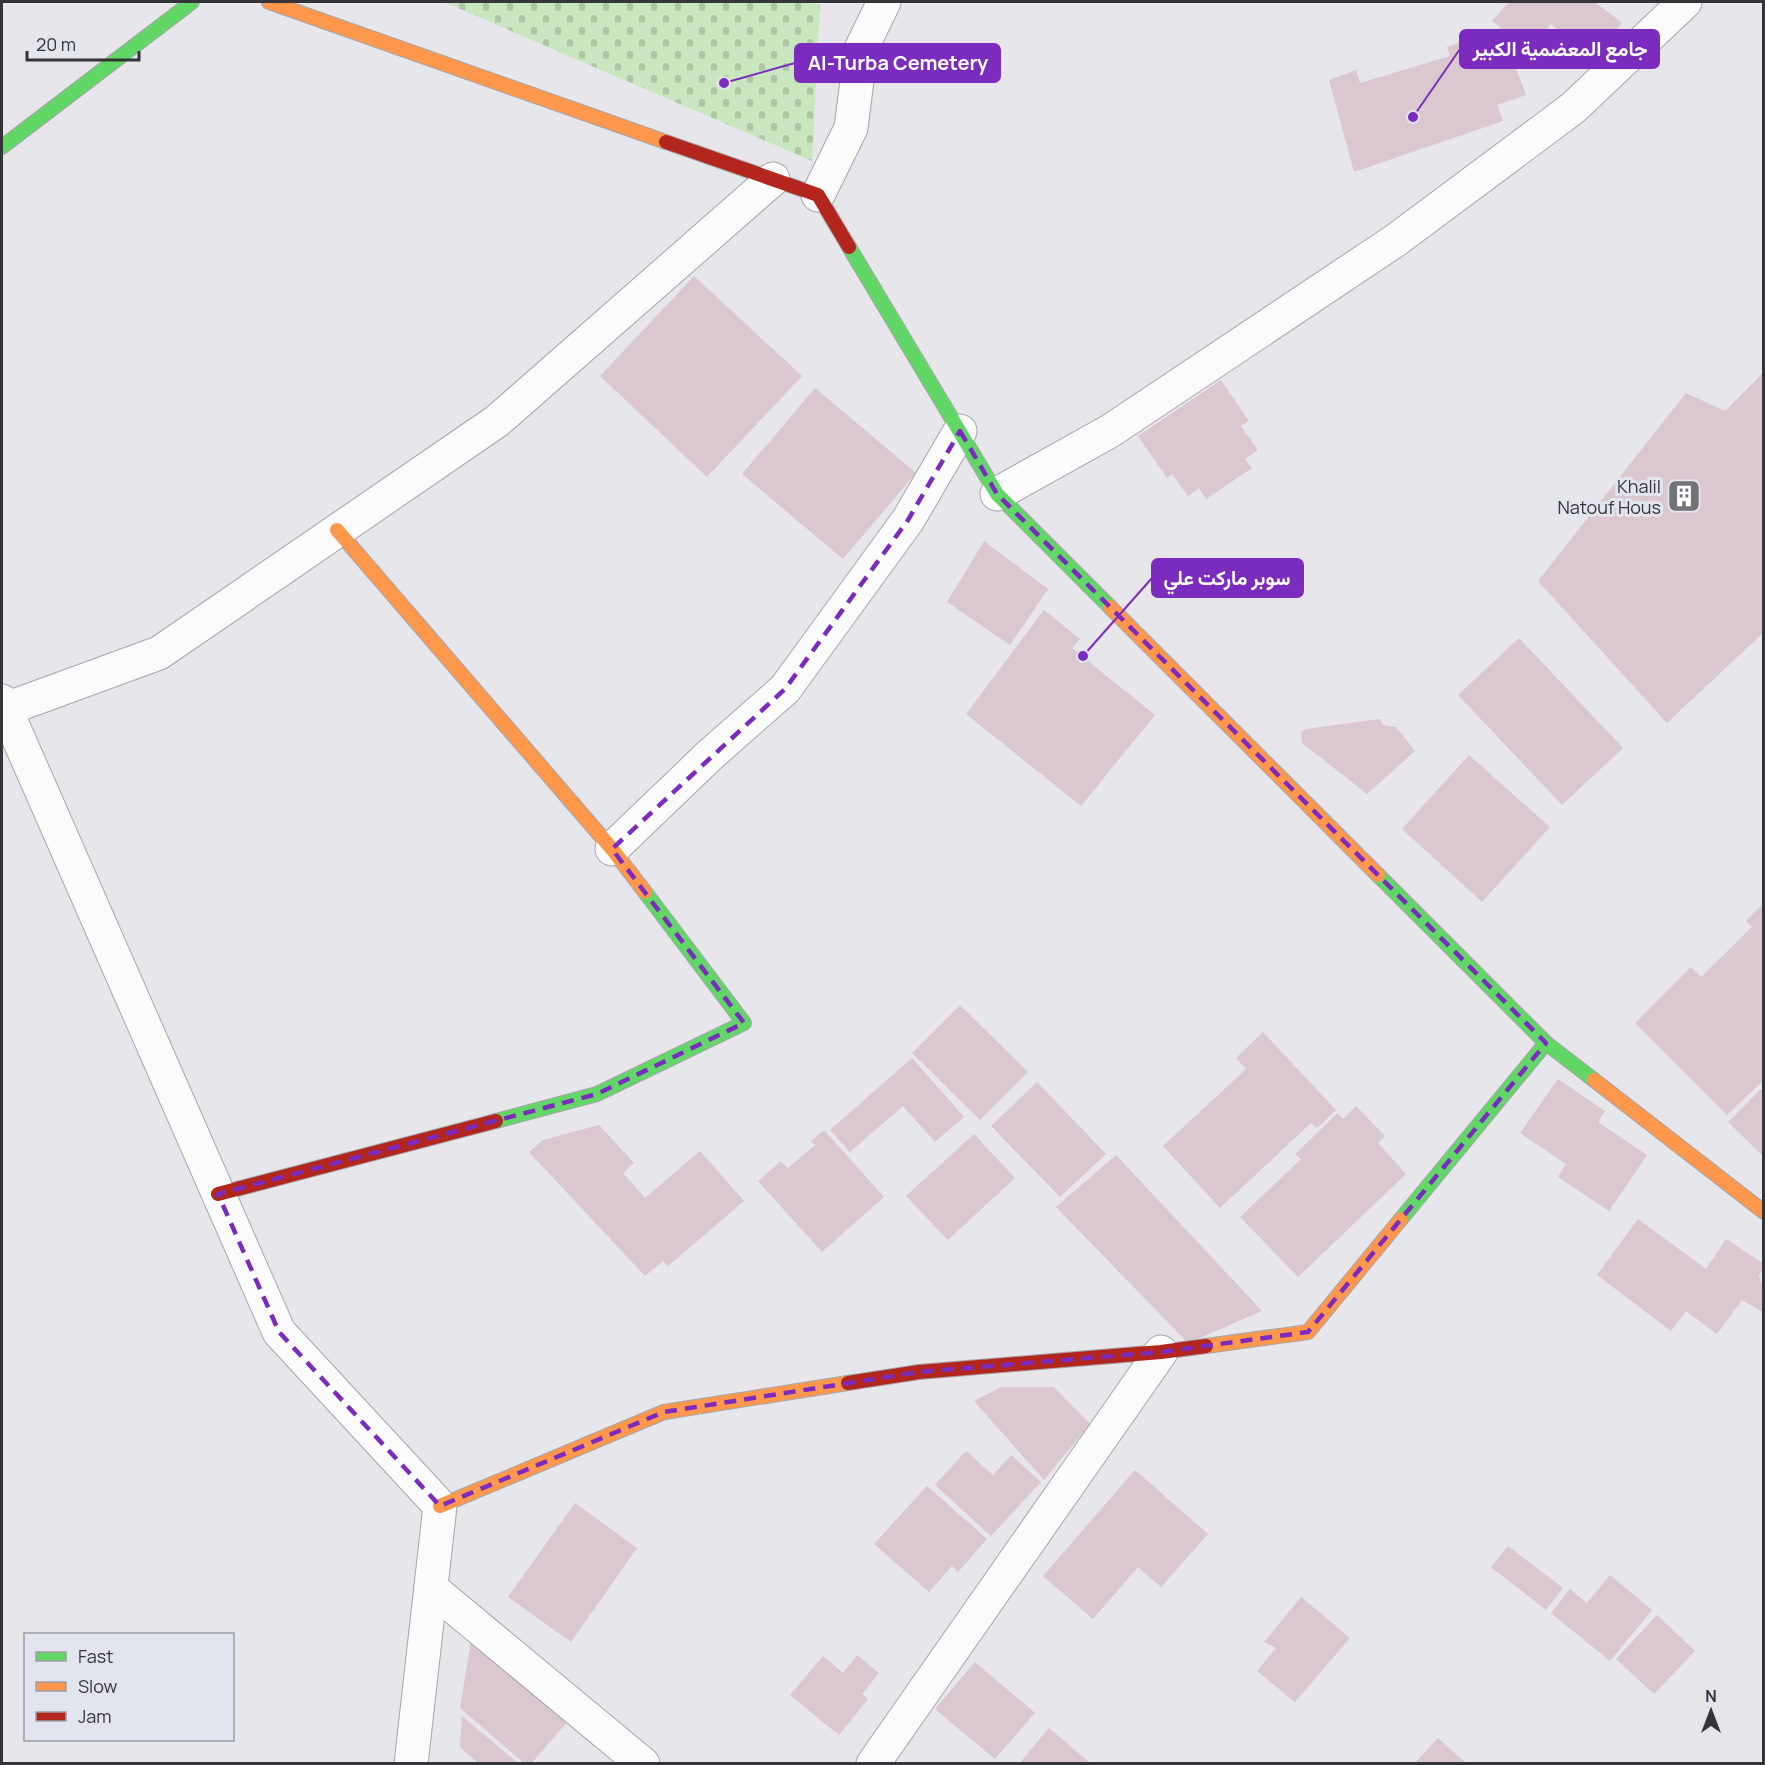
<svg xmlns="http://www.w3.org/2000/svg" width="1765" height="1765" font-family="Manrope,Vazirmatn,sans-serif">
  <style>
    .cemetery { fill: url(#cemetery-stones) }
    .building { fill: #dbc7d0 }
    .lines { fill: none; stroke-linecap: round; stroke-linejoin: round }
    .street-casing { stroke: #a5a6aa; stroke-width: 35 }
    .fast-casing { stroke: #a5a6aa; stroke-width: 16 }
    .slow-casing { stroke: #a5a6aa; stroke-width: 16 }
    .jam-casing { stroke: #a5a6aa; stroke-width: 16 }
    .street { stroke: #fbfbfc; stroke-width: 33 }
    .fast { stroke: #63d668; stroke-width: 14 }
    .slow { stroke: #ff974d; stroke-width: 14 }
    .jam { stroke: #b3261e; stroke-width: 14 }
    .marked { fill: none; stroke: #7b2cbf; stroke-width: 4.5; stroke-dasharray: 12 8; stroke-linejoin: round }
    .labels { text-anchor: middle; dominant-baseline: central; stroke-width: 6; stroke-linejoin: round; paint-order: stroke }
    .poi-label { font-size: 18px; fill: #343538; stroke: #e3e5ee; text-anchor: end }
    .leader { fill: none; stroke: #7b2cbf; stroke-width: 2 }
    .callout-dot { fill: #7b2cbf; stroke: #e3e5ee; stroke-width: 2 }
    .callout { fill: #7b2cbf; stroke: #7b2cbf; stroke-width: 2 }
    .callout-label { font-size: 20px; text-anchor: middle; font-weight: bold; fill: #fff }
  </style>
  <defs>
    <pattern id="cemetery-stones" width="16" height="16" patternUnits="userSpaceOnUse" patternTransform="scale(1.5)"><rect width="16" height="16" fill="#c9e7be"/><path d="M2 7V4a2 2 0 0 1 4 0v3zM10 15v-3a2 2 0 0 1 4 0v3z" fill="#adc7a4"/></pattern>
  </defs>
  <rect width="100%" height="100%" fill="#e6e6eb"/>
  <path class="cemetery" d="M444,2H808L820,5L812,161Z"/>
  <g class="building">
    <path d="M1509,2H1595L1622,23L1592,59L1551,24L1529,51L1492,21Z"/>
    <path d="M1478,36L1516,69L1526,95L1497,105L1503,121L1354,172L1329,80L1356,70L1360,83L1450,56L1447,47Z"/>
    <path d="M694,276L802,376L707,477L600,376Z"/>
    <path d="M1764,372V632L1667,723L1538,581L1686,393L1725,411Z"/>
    <path d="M1221,380L1249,421L1241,426L1258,450L1245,459L1252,468L1206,499L1199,488L1188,496L1172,474L1167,478L1138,436Z"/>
    <path d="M815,388L916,473L843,559L742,474Z"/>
    <path d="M984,541L1048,589L1010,645L947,602Z"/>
    <path d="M1044,610L1080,639L1072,648L1155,715L1081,806L966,714Z"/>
    <path d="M1519,638L1623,748L1562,805L1458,695Z"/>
    <path d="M1380,719L1383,725L1396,727L1415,751L1367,794L1302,743L1301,732L1306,729Z"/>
    <path d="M1469,755L1550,827L1482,902L1402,829Z"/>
    <path d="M1764,903V1080L1727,1115L1635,1023L1691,967L1701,977L1752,927L1746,921Z"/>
    <path d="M960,1005L1028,1072L980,1120L912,1053Z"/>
    <path d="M1263,1032L1336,1110L1317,1128L1311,1123L1220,1208L1163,1146L1246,1069L1236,1058Z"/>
    <path d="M912,1058L964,1117L935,1142L903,1106L850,1152L830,1130Z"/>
    <path d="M1558,1079L1605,1111L1598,1122L1647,1155L1609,1211L1558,1177L1566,1164L1520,1133Z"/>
    <path d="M1037,1082L1106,1154L1060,1197L991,1126Z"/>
    <path d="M1764,1086V1157L1728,1122Z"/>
    <path d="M1356,1106L1385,1136L1378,1143L1406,1174L1298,1277L1240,1217L1301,1159L1295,1154L1338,1113L1343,1119Z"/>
    <path d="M599,1125L634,1163L623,1173L645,1198L700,1151L744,1201L668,1266L663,1261L645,1276L529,1152L543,1140Z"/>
    <path d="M824,1130L884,1197L822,1252L758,1181L781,1161L788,1168L815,1145L811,1141Z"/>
    <path d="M974,1134L1015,1178L948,1240L906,1196Z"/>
    <path d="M1116,1155L1262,1311L1188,1343L1056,1207Z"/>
    <path d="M1638,1219L1706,1269L1726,1239L1764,1264L1759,1276L1764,1291V1313L1742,1300L1717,1334L1686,1311L1671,1331L1597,1275Z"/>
    <path d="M1001,1387H1054L1090,1424L1044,1480L974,1401Z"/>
    <path d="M966,1451L993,1475L1011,1455L1041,1482L991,1536L935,1485Z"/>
    <path d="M1135,1470L1208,1534L1161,1587L1138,1567L1093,1619L1043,1576Z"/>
    <path d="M927,1486L987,1539L958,1572L952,1566L929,1592L874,1544Z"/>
    <path d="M575,1503L637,1548L571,1642L508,1597Z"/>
    <path d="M1508,1546L1563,1588L1546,1610L1491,1567Z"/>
    <path d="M1610,1575L1652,1610L1610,1661L1551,1613L1570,1589L1587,1603Z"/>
    <path d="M1301,1597L1350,1638L1295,1702L1257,1671L1276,1648L1264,1642Z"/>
    <path d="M1657,1615L1695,1651L1654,1694L1616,1659Z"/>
    <path d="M471,1641L567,1722L531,1764H525L460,1708Z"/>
    <path d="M857,1655L879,1673L862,1694L868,1699L839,1735L790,1695L823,1656L843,1673Z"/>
    <path d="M975,1662L1035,1713L995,1759L935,1709Z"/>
    <path d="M462,1716L519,1764H479L460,1747Z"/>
    <path d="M1049,1728L1091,1764H1019Z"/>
    <path d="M1438,1738L1467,1764H1414Z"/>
  </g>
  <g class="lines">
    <defs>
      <g id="street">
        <path d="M818,195L851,128L861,49L884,2"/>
        <path d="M997,494L1110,431L1396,240L1573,108L1685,2"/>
        <path d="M2,701L279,1332L440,1506L411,1764"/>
        <path d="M6,709L159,653L497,421L773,179"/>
        <path d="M612,849L710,755L785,689L908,520L960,431"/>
        <path d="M431,1588L643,1764"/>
        <path d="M873,1764L1161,1352"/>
      </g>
      <g id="fast">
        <path d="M2,147L192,2"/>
        <path d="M849,247L997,494L1110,607"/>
        <path d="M1378,875L1546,1043L1594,1080"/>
        <path d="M496,1121L597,1094L744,1023L645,892"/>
        <path d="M1401,1219L1546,1043"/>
      </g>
      <g id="slow">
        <path d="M269,2L666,142"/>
        <path d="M337,530L612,849L645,892"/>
        <path d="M1110,607L1378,875"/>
        <path d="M1594,1080L1764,1212"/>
        <path d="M1206,1346L1308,1332L1401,1219"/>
        <path d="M440,1506L664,1412L848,1383"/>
      </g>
      <g id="jam">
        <path d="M666,142L818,195L849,247"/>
        <path d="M218,1194L496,1121"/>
        <path d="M848,1383L919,1372L1161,1352L1206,1346"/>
      </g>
    </defs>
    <use href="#street" class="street-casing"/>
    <use href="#fast" class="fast-casing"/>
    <use href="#slow" class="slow-casing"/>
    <use href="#jam" class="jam-casing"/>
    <use href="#street" class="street"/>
    <use href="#fast" class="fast"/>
    <use href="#slow" class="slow"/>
    <use href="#jam" class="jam"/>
  </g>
  <path class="marked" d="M960,431L997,494L1546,1043L1308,1332L1161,1352L919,1372L664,1412L440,1506L279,1332L218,1194L597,1094L744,1023L612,849L785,689L908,520Z"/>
  <defs>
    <symbol id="building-square" viewBox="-11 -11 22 22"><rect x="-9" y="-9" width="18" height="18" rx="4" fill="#727377" stroke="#e3e5ee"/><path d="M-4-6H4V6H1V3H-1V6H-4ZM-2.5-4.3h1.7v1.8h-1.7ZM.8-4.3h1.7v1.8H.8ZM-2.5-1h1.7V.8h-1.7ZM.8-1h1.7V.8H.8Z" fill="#fff"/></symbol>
  </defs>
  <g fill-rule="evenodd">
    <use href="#building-square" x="1665" y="477" width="38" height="38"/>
  </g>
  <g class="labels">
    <g class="poi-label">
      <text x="1661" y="486">Khalil<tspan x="1661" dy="21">Natouf Hous</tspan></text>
    </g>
  </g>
  <path class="leader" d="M1413 117L1460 49M724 83L795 63M1083 656L1152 578"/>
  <g class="callout-dot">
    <circle cx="1413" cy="117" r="6"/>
    <circle cx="724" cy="83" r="6"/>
    <circle cx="1083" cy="656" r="6"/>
  </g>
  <g class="callout">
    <rect x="1460" y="30" width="199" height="38" rx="6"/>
    <rect x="795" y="44" width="205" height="38" rx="6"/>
    <rect x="1152" y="559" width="151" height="38" rx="6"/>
  </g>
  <g class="callout-label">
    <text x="1560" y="56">جامع المعضمية الكبير</text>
    <text x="898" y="70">Al-Turba Cemetery</text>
    <text x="1227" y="585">سوبر ماركت علي</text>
  </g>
  <rect width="1765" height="1765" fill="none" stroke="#343538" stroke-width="6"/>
  <rect x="24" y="1633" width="210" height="108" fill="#e3e5ee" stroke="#9d9fa5" stroke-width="1.5"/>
  <rect x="36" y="1652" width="30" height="9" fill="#63d668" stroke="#9d9fa5" stroke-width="1.5"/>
  <text x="78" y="1663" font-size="18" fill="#343538">Fast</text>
  <rect x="36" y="1682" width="30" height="9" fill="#ff974d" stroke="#9d9fa5" stroke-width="1.5"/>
  <text x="78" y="1693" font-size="18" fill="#343538">Slow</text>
  <rect x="36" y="1712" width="30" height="9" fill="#b3261e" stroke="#9d9fa5" stroke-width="1.5"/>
  <text x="78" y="1723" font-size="18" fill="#343538">Jam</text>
  <g transform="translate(1711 1711)" stroke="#e3e5ee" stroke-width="4.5" paint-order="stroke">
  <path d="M0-4.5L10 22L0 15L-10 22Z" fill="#343538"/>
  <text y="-9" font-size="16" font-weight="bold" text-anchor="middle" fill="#343538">N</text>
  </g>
  <path d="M27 51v9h112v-9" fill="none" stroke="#343538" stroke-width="3"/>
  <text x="36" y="51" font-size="18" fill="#343538" stroke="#e3e5ee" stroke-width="4.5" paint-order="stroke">20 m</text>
</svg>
